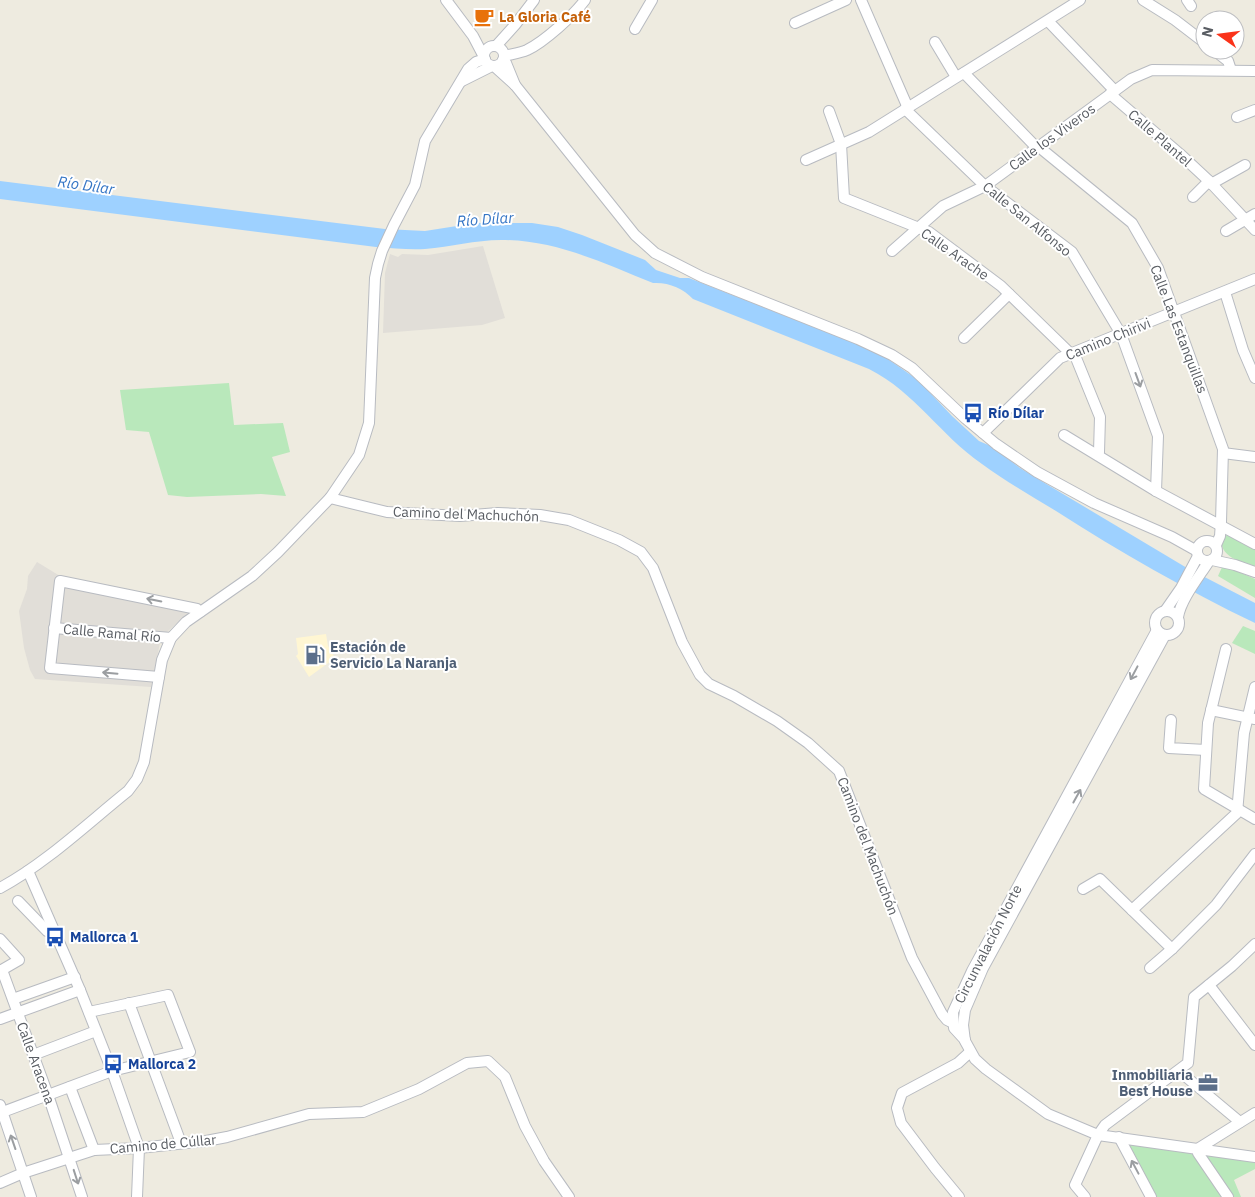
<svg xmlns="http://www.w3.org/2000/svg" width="1255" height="1197" font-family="'IBM Plex Sans',sans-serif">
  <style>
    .commercial { fill: #fff6d3 }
    .industrial { fill: #e1ded8 }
    .green { fill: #b9e8bb }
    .water { fill: #9ed1ff }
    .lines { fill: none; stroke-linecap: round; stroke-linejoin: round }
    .minor-casing { stroke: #b8bbc1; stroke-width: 12 }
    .minor { stroke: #fff; stroke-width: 10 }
    .oneway { stroke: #9b9ea1 }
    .labels { text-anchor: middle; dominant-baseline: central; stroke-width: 4; stroke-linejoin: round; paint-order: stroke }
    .food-label { font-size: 14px; font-weight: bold; fill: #c56008; stroke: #fff; text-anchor: start }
    .street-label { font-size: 14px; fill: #595d63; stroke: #fff }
    .transit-label { font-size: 14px; font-weight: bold; fill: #164399; stroke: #fff; text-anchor: start }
    .service-label { font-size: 14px; font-weight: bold; fill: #4e5e75; stroke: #fff; text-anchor: start }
    .water-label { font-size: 15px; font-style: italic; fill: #3475c5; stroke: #fff }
  </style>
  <rect width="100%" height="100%" fill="#eeebe0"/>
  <path class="commercial" d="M326,634L328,646L335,658L309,677L296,656L298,654L296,638Z"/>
  <g class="industrial">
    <path d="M483,246L505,318L482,325L383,333L385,273L390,254L398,257L402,254L428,255Z"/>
    <path d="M37,562L60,576L196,605L166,633L160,643L151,687L35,679L30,670L24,648L19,611L27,589L28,576Z"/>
  </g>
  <g class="green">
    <path d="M229,383L234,425L283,423L290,452L272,457L286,496L261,494L187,497L168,495L149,432L126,430L120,390Z"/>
    <path d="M1227,535L1255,548V568C1241,562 1218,556 1222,538Z"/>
    <path d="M1223,565L1255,579V598L1218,576Z"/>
    <path d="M1243,626L1255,631V654L1232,643Z"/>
    <path d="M1127,1143L1192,1153L1222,1197H1156Z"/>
    <path d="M1207,1155L1255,1162V1169L1234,1180L1241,1197H1232L1204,1156Z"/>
  </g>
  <path class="water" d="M0,181L385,229L425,231L476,223H532L558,227L582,235L645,260L656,270L680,278H689L864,347L885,357L918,380L952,416L979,441L993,447L1020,468L1048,485L1187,568L1255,603V623C1186,590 1120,552 1056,511C1031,496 1005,481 982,464C939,434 916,393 869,369L693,299C683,288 668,282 653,283C603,263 556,240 501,240C475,240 451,247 425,249C409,250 392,248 376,247L0,199Z"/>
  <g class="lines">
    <defs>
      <g id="minor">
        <path d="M446,0L473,36L484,57"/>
        <path d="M861,0L908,108"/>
        <path d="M1143,0L1175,20L1205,43"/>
        <path d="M1187,0L1191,6"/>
        <path d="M1048,21L1115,91"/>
        <path d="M795,23L846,0"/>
        <path d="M635,29L652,0"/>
        <path d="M935,42L956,77"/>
        <path d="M496,46L515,25L534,0"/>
        <circle cx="494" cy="56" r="10"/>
        <path d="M1214,50L1228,61L1231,70"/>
        <path d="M504,56C512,54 520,53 527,50C544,42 574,15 585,0"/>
        <path d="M503,60L506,63L515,85"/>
        <path d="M494,66L515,85L635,235L655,253L702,277L858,339L892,355L912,368L966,419L996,444L1037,472L1094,503L1172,537L1197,551"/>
        <path d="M964,73L1037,148"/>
        <path d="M462,81L492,66"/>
        <path d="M1110,94L1180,154L1209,181L1255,230"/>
        <path d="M905,109L985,186L1072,252L1121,334L1158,436L1156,491"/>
        <path d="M829,111L841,144L844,198L929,232L1001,286L1071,354"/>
        <path d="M1237,117L1255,110"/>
        <path d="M1039,147L1132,223L1158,268L1223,449L1221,522L1220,536L1216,545"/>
        <path d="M806,160L869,132L1080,0"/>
        <path d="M1211,184L1245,165"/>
        <path d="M1193,197L1209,181"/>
        <path d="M1226,231L1255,214"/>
        <path d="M892,251L943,206L985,186L1131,79L1152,70L1255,71"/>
        <path d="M1225,292L1243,350L1255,378"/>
        <path d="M964,338L1009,294"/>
        <path d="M1074,353L1100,417L1099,452L1098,455"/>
        <path d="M983,433L1060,358L1255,279"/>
        <path d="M1064,435L1156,491L1255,544"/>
        <path d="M1223,453L1255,457"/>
        <path d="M330,498L387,512L460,516L498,513L540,515L569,520L619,540L641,552L653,568L682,642L700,675L709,684L734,696L777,721L808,743L839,771L912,958L942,1014L947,1020L953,1023"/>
        <circle cx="1207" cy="551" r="10"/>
        <path d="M1212,560L1235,565L1255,572"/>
        <circle cx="1167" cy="623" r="12"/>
        <path d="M1165,611L1181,588L1198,556"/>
        <path d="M1178,617C1181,599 1199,577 1209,561"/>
        <path d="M54,628L171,638"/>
        <path d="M1165,635L983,968L965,1010L963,1025L965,1041L975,1059L986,1069L1048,1114L1098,1135L1255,1157"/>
        <path d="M1226,649L1208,723L1204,789L1255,819"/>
        <path d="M159,677L50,668L60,581L197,609L200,612"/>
        <path d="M1211,710L1255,719"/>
        <path d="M1171,720L1169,748L1206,750"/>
        <path d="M28,871L80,990L112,1071L139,1148L137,1197"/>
        <path d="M0,888C45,864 88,823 128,791L137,779L144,762L162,660L171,638L186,622L252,576L278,552L330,498L359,455L369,423L375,278L378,264L382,251L394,225L415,185L425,141L468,69L476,62L485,59"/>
        <path d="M1083,889L1100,879L1172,949"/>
        <path d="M18,901L47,931L56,934"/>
        <path d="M1132,910L1237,813L1244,733L1255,687"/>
        <path d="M0,939L19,960L0,971"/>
        <path d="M1150,968L1172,949L1216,905L1255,854"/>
        <path d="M2,970L48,1095L82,1197"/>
        <path d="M1209,985L1255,1045"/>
        <path d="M13,999L75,977"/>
        <path d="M129,1003L181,1143"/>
        <path d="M0,1019L80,990"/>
        <path d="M965,1040L954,1028L953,1012L972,971L1157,630"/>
        <path d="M33,1055L96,1031"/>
        <path d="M1179,1071L1240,1122"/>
        <path d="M70,1087L94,1150"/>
        <path d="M0,1105L31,1197"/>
        <path d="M0,1113L112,1071L190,1052L168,995L89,1012"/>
        <path d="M1119,1137L1151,1197"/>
        <path d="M0,1183L23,1173L94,1150L139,1148L206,1141L227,1137L309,1114L363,1112L419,1089L467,1063L488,1061L505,1077L525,1126L544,1161L569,1197"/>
        <path d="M959,1197L935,1168L901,1123L897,1108L902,1093L958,1063L970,1052"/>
        <path d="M1085,1197L1075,1185L1098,1135L1105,1125L1188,1063L1194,997L1232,966L1255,944"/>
        <path d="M1228,1197L1198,1153L1199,1148L1255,1113"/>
      </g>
    </defs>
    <use href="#minor" class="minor-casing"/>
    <use href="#minor" class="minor"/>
  </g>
  <defs><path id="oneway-shaft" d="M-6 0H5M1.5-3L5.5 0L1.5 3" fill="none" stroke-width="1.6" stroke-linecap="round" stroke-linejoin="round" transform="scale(1.25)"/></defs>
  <g class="oneway">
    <use href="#oneway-shaft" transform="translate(1138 380) rotate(70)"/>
    <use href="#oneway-shaft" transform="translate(154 600) rotate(-169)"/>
    <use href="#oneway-shaft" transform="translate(110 673) rotate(-175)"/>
    <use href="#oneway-shaft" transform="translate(1134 673) rotate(118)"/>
    <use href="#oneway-shaft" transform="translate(1077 796) rotate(-61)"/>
    <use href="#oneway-shaft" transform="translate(13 1142) rotate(-109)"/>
    <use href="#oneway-shaft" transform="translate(1135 1167) rotate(-118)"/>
    <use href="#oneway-shaft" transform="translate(76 1177) rotate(72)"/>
  </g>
  <defs>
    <symbol id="cafe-bare" viewBox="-9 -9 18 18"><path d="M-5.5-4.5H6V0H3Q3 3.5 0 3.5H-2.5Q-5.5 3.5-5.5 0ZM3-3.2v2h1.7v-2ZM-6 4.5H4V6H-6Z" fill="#e8710a" stroke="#fff" stroke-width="2.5" paint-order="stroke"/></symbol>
    <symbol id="bus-bare" viewBox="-9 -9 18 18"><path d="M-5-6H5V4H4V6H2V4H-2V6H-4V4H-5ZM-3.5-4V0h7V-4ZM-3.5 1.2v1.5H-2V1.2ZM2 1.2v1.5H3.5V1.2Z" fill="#1a4fb4" stroke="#fff" stroke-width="2.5" paint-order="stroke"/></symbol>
    <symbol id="fuel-bare" viewBox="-9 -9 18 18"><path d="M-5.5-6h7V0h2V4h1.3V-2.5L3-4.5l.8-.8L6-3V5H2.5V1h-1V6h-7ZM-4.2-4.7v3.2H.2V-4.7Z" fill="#5c6f8a" stroke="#fff" stroke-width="2.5" paint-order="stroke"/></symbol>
    <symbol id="office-bare" viewBox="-9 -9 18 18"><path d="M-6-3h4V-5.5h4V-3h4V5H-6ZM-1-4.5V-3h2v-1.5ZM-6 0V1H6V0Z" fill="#5c6f8a" stroke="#fff" stroke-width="2.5" paint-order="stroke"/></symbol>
  </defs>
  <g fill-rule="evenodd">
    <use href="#cafe-bare" x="470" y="3" width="28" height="28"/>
    <use href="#bus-bare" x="959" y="399" width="28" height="28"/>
    <use href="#fuel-bare" x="301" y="641" width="28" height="28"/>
    <use href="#bus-bare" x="41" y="923" width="28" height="28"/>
    <use href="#bus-bare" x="99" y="1050" width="28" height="28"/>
    <use href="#office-bare" x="1194" y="1069" width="28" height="28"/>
  </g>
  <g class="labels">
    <g class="food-label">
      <text x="499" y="17">La Gloria Café</text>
    </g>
    <g class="street-label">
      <text transform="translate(1052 137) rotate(-36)">Calle los Viveros</text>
      <text transform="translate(1160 138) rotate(41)">Calle Plantel</text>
      <text transform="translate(1027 219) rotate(39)">Calle San Alfonso</text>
      <text transform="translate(955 254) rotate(35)">Calle Arache</text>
      <text transform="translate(1179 329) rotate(69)">Calle Las Estanquillas</text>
      <text transform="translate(1108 339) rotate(-22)">Camino Chirivi</text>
      <text transform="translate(466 514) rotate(2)">Camino del Machuchón</text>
      <text transform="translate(112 633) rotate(5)">Calle Ramal Río</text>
      <text transform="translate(868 846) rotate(69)">Camino del Machuchón</text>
      <text transform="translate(988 944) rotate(-63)">Circunvalación Norte</text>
      <text transform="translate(36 1063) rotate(70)">Calle Aracena</text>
      <text transform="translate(163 1144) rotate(-5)">Camino de Cúllar</text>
    </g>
    <g class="transit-label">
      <text x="988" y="413">Río Dílar</text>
      <text x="70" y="937">Mallorca 1</text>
      <text x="128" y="1064">Mallorca 2</text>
    </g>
    <g class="service-label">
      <text x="330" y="647">Estación de<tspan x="330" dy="16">Servicio La Naranja</tspan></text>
      <text x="1193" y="1075" text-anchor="end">Inmobiliaria<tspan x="1193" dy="16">Best House</tspan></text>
    </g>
    <g class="water-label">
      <text transform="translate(86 185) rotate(8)">Río Dílar</text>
      <text transform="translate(485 219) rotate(-4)">Río Dílar</text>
    </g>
  </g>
  <g transform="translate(1220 35) rotate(284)"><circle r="24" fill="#ffffff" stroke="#bdbec1"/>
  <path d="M0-4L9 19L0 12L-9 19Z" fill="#fa331a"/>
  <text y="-8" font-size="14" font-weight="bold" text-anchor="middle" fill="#595d63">N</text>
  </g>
</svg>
